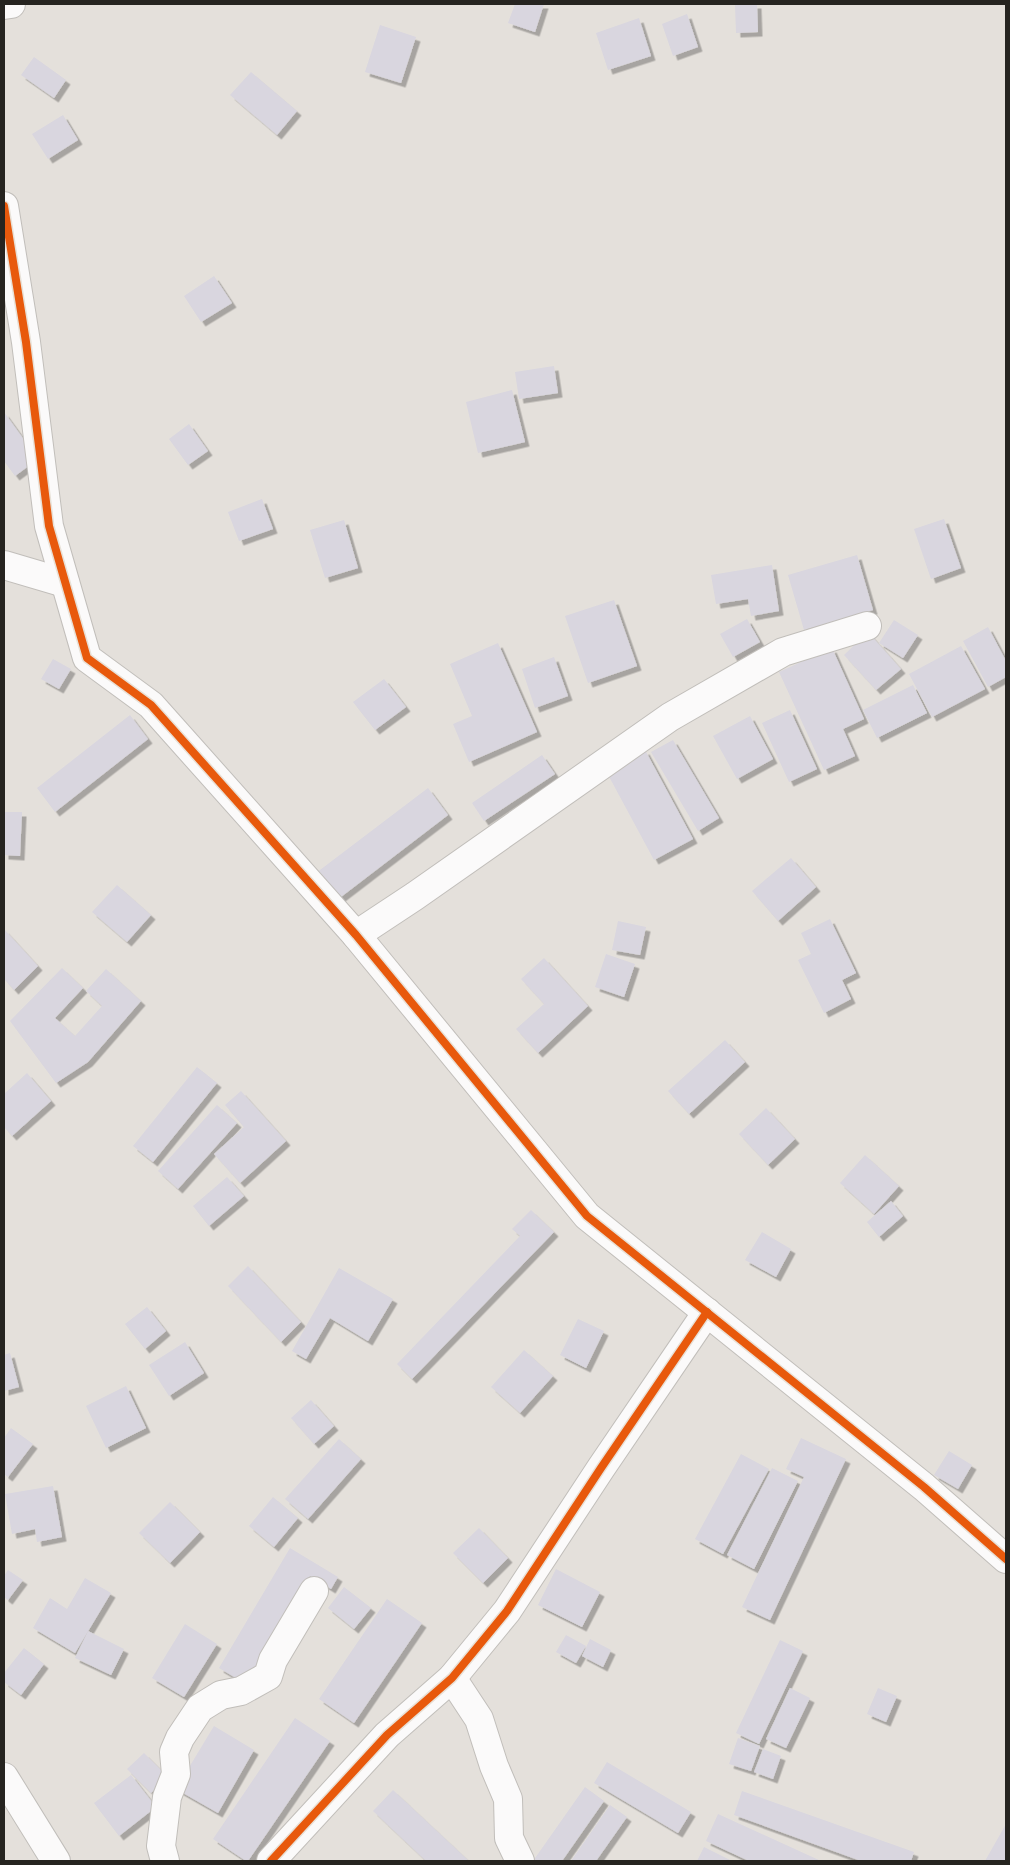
<svg xmlns="http://www.w3.org/2000/svg" width="1010" height="1865" font-family="'Source Sans 3',sans-serif">
  <style>
    .building { fill: #d9d6df; filter: url(#shadow) }
    .lines { fill: none; stroke-linecap: round; stroke-linejoin: round }
    .minor-casing { stroke: #c1beba; stroke-width: 30 }
    .minor { stroke: #fbfafa; stroke-width: 28 }
    .cycleway-casing { stroke: #e8e1d7; stroke-width: 11 }
    .cycleway { stroke: #e8590c; stroke-width: 8 }
  </style>
  <defs>
    <filter id="shadow"><feDropShadow dx="4.5" dy="4.5" stdDeviation="0" flood-color="#0004"/></filter>
  </defs>
  <rect width="100%" height="100%" fill="#e4e0db"/>
  <g class="building">
    <path d="M515,4H544L535,32L508,23Z"/>
    <path d="M735,4H757L758,32L736,33Z"/>
    <path d="M687,14L698,47L673,56L662,24Z"/>
    <path d="M639,18L651,56L608,70L596,33Z"/>
    <path d="M380,25L416,37L401,83L365,72Z"/>
    <path d="M34,57L66,80L54,98L21,75Z"/>
    <path d="M251,72L297,111L277,135L230,95Z"/>
    <path d="M63,115L78,140L48,159L32,134Z"/>
    <path d="M214,276L232,303L201,322L184,296Z"/>
    <path d="M554,366L558,393L519,399L515,372Z"/>
    <path d="M512,390L525,442L478,453L466,402Z"/>
    <path d="M4,412L38,459L15,476L4,461Z"/>
    <path d="M189,424L208,451L188,465L169,439Z"/>
    <path d="M262,499L273,529L239,541L228,512Z"/>
    <path d="M944,519L961,568L931,579L914,529Z"/>
    <path d="M344,520L358,568L325,578L310,530Z"/>
    <path d="M857,555L873,610L804,630L788,575Z"/>
    <path d="M772,565L779,611L751,616L748,599L716,604L711,575Z"/>
    <path d="M614,600L637,666L588,683L565,616Z"/>
    <path d="M747,619L760,642L733,657L720,634Z"/>
    <path d="M894,620L918,635L903,658L879,643Z"/>
    <path d="M988,627L1006,661V677L988,687L963,641Z"/>
    <path d="M868,632L901,669L876,690L844,655Z"/>
    <path d="M498,643L537,732L469,762L453,724L472,716L450,664Z"/>
    <path d="M961,646L985,689L932,717L909,674Z"/>
    <path d="M832,648L864,719L843,729L855,756L824,770L779,672Z"/>
    <path d="M554,657L568,696L535,708L522,669Z"/>
    <path d="M53,659L71,669L59,689L41,679Z"/>
    <path d="M384,679L406,707L375,730L353,702Z"/>
    <path d="M913,685L927,713L877,738L863,710Z"/>
    <path d="M790,710L817,769L789,782L762,723Z"/>
    <path d="M130,715L148,739L55,812L37,788Z"/>
    <path d="M750,716L773,759L737,779L713,736Z"/>
    <path d="M673,740L719,818L698,831L651,752Z"/>
    <path d="M645,750L693,839L654,860L606,771Z"/>
    <path d="M542,755L555,774L484,821L472,803Z"/>
    <path d="M428,788L448,815L337,900L316,873Z"/>
    <path d="M4,812H22L20,856L4,855Z"/>
    <path d="M791,858L816,887L778,921L752,891Z"/>
    <path d="M117,885L151,915L127,942L92,912Z"/>
    <path d="M830,919L856,973L842,980L851,999L824,1013L798,960L811,954L801,933Z"/>
    <path d="M618,921L646,927L640,955L612,950Z"/>
    <path d="M4,929L38,966L14,990L4,979Z"/>
    <path d="M606,954L635,964L624,997L595,987Z"/>
    <path d="M544,958L588,1006L538,1053L516,1029L544,1004L521,979Z"/>
    <path d="M62,968L83,988L55,1018L75,1036L102,1006L86,991L106,969L141,1001L88,1062L56,1083L10,1021Z"/>
    <path d="M725,1040L745,1062L689,1114L668,1091Z"/>
    <path d="M197,1067L217,1083L153,1162L133,1146Z"/>
    <path d="M27,1073L51,1101L12,1136L4,1127V1094Z"/>
    <path d="M241,1091L286,1141L240,1183L214,1154L244,1127L225,1105Z"/>
    <path d="M217,1105L237,1123L178,1189L158,1171Z"/>
    <path d="M766,1108L795,1139L768,1165L739,1134Z"/>
    <path d="M865,1155L899,1186L874,1214L840,1183Z"/>
    <path d="M227,1177L244,1196L209,1226L193,1206Z"/>
    <path d="M891,1201L903,1216L879,1237L867,1222Z"/>
    <path d="M531,1210L554,1232L412,1379L397,1364L520,1236L512,1229Z"/>
    <path d="M762,1232L791,1249L776,1277L745,1260Z"/>
    <path d="M248,1266L301,1322L281,1342L228,1286Z"/>
    <path d="M339,1268L393,1299L368,1341L330,1318L306,1359L292,1351Z"/>
    <path d="M147,1307L166,1331L145,1349L125,1324Z"/>
    <path d="M578,1319L604,1331L586,1368L560,1355Z"/>
    <path d="M185,1342L204,1373L169,1396L149,1365Z"/>
    <path d="M524,1350L553,1376L520,1413L491,1387Z"/>
    <path d="M10,1353L19,1387L4,1391V1355Z"/>
    <path d="M126,1386L146,1428L106,1448L86,1406Z"/>
    <path d="M311,1400L334,1426L314,1444L291,1418Z"/>
    <path d="M11,1428L33,1444L8,1477L4,1474V1438Z"/>
    <path d="M801,1438L846,1459L770,1620L742,1607L804,1477L786,1469Z"/>
    <path d="M339,1439L361,1459L308,1519L285,1499Z"/>
    <path d="M949,1451L972,1465L958,1489L934,1475Z"/>
    <path d="M741,1454L769,1469L723,1554L695,1539Z"/>
    <path d="M772,1468L798,1481L754,1569L727,1555Z"/>
    <path d="M53,1486L62,1537L37,1542L35,1529L12,1534L5,1494Z"/>
    <path d="M273,1497L298,1518L274,1547L249,1526Z"/>
    <path d="M170,1502L200,1532L170,1563L139,1533Z"/>
    <path d="M479,1528L508,1558L483,1583L453,1553Z"/>
    <path d="M290,1548L338,1577L331,1589L310,1576L246,1684L219,1668Z"/>
    <path d="M556,1569L600,1592L582,1627L538,1605Z"/>
    <path d="M8,1570L23,1580L8,1600L4,1597V1576Z"/>
    <path d="M85,1578L111,1593L75,1653L33,1628L50,1598L67,1609Z"/>
    <path d="M344,1587L371,1608L354,1629L328,1608Z"/>
    <path d="M387,1599L422,1623L354,1723L319,1699Z"/>
    <path d="M185,1624L217,1644L184,1697L152,1678Z"/>
    <path d="M88,1631L124,1649L111,1675L75,1658Z"/>
    <path d="M566,1635L586,1646L576,1663L556,1652Z"/>
    <path d="M590,1639L611,1650L603,1667L582,1656Z"/>
    <path d="M780,1640L803,1651L759,1744L736,1733Z"/>
    <path d="M24,1648L44,1664L21,1695L4,1682V1673Z"/>
    <path d="M790,1688L810,1698L786,1748L766,1739Z"/>
    <path d="M878,1688L897,1696L886,1722L867,1714Z"/>
    <path d="M295,1718L330,1741L248,1861H246L213,1839Z"/>
    <path d="M214,1726L254,1750L218,1813L176,1789Z"/>
    <path d="M738,1738L760,1746L751,1771L729,1764Z"/>
    <path d="M763,1749L781,1756L773,1779L754,1772Z"/>
    <path d="M144,1753L168,1777L151,1793L127,1769Z"/>
    <path d="M607,1762L691,1812L678,1833L594,1783Z"/>
    <path d="M131,1775L156,1807L119,1836L94,1803Z"/>
    <path d="M585,1787L604,1801L562,1861H533Z"/>
    <path d="M393,1790L469,1861H426L373,1811Z"/>
    <path d="M742,1791L914,1852L911,1861H861L734,1815Z"/>
    <path d="M610,1805L627,1817L596,1861H571Z"/>
    <path d="M718,1814L821,1861H749L706,1841Z"/>
    <path d="M1006,1824V1861H985Z"/>
    <path d="M704,1847L732,1861H697Z"/>
  </g>
  <g class="lines">
    <defs>
      <g id="minor">
        <path d="M4,5L11,4"/>
        <path d="M4,206L26,342L49,526L87,658L151,705L356,935L587,1216L924,1487L1006,1559"/>
        <path d="M4,565L65,583"/>
        <path d="M356,935L415,896L670,717L783,652L867,626"/>
        <path d="M452,1678L479,1719L494,1766L508,1799L509,1838L520,1861"/>
        <path d="M4,1777L56,1861"/>
        <path d="M165,1861L161,1846L167,1797L176,1774L174,1752L180,1738L200,1708L221,1695L241,1691L268,1676L273,1660L314,1591"/>
        <path d="M271,1861L387,1735L452,1678L507,1611L601,1468L707,1312"/>
      </g>
    </defs>
    <use href="#minor" class="minor-casing"/>
    <use href="#minor" class="minor"/>
    <defs>
      <g id="cycleway">
        <path d="M4,206L26,342L49,526L87,658L151,705L356,935L587,1216L924,1487L1006,1559"/>
        <path d="M271,1861L387,1735L452,1678L507,1611L601,1468L707,1312"/>
      </g>
    </defs>
    <use href="#cycleway" class="cycleway-casing"/>
    <use href="#cycleway" class="cycleway"/>
  </g>
  <rect width="1010" height="1865" fill="none" stroke="#262420" stroke-width="10"/>
</svg>
